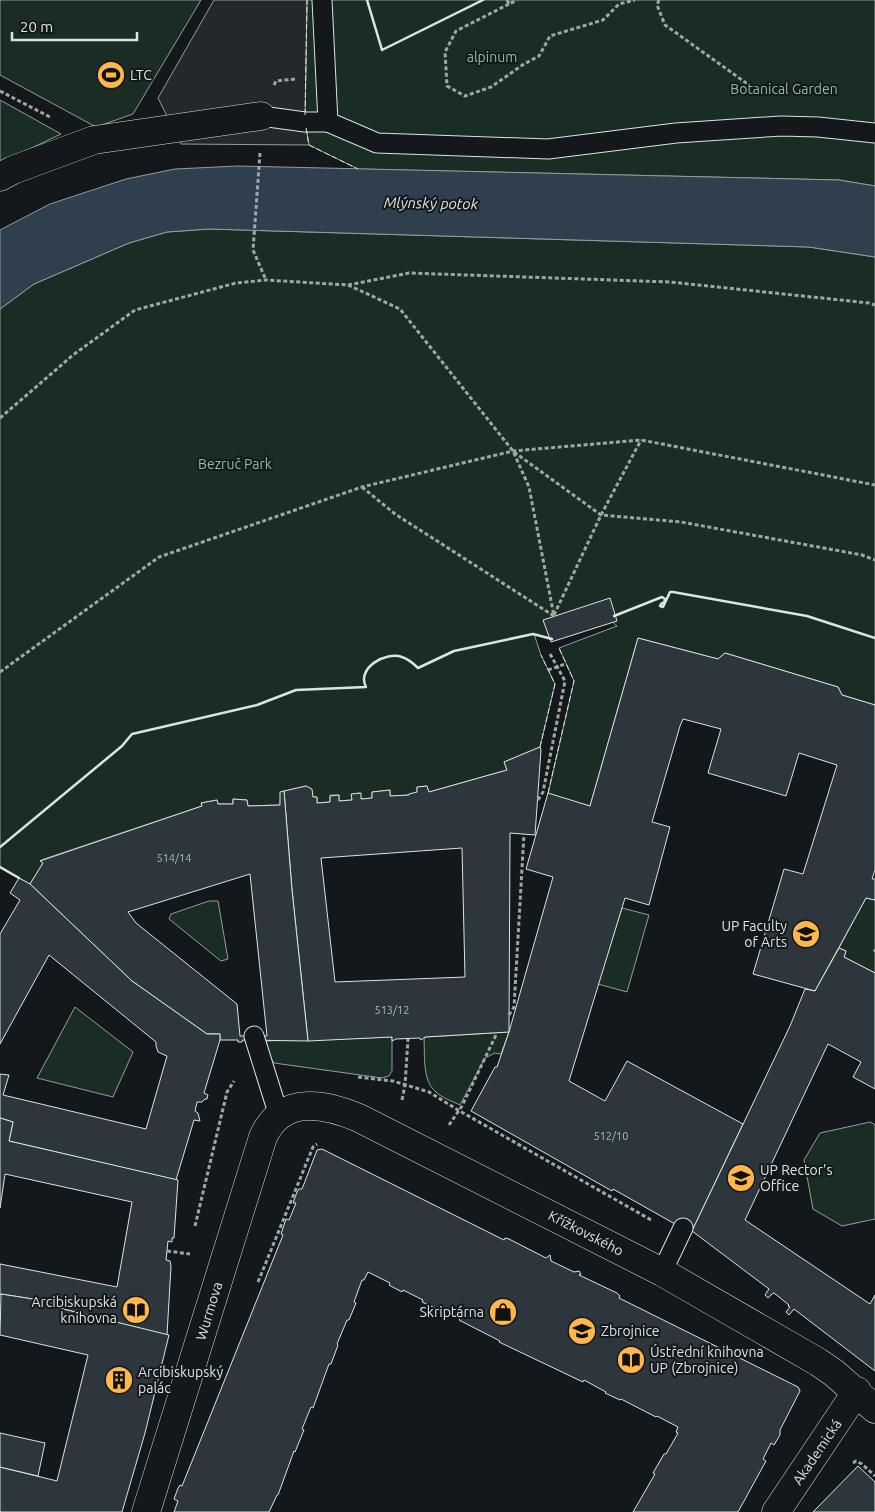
<svg xmlns="http://www.w3.org/2000/svg" width="875" height="1512" font-family="Ubuntu,sans-serif">
  <style>
    .green { fill: #1a2d24; stroke: #939e99 }
    .parking { fill: #24282b; stroke: #939e99 }
    .water { fill: #2f3f4d; stroke: #939e99 }
    .building { fill: #2c363c; stroke: #d8e6dc; fill-rule: evenodd }
    .lines { fill: none; stroke-linecap: round; stroke-linejoin: round }
    .service-casing { stroke: #d8e6dc; stroke-width: 21 }
    .minor-casing { stroke: #d8e6dc; stroke-width: 29 }
    .path { stroke: #9da8a2; stroke-width: 3; stroke-dasharray: 4 2.5; stroke-linecap: butt }
    .service { stroke: #14181c; stroke-width: 19 }
    .minor { stroke: #14181c; stroke-width: 28 }
    .fence { stroke: #d8e6dc; stroke-width: 1; stroke-dasharray: 6 2.5; stroke-linecap: butt }
    .wall { stroke: #d8e6dc; stroke-width: 2.5 }
    .labels { text-anchor: middle; dominant-baseline: central; stroke-width: 4; stroke-linejoin: round; paint-order: stroke }
    .number-label { font-size: 11px; fill: #adbab4 }
    .park-label { font-size: 14px; fill: #8ac095; stroke: #14181c }
    .poi-label { font-size: 14px; fill: #d8e6dc; stroke: #14181c; text-anchor: start }
    .street-label { font-size: 14px; fill: #d8e6dc; stroke: #14181c }
    .water-label { font-size: 15px; font-style: italic; fill: #d8e6dc; stroke: #14181c }
  </style>
  <rect width="100%" height="100%" fill="#14181c"/>
  <g class="green">
    <path d="M0,0H201L133,114L96,127L0,75Z"/>
    <path d="M307,0H875V186L839,180L358,169L309,145L305,122Z"/>
    <path d="M0,100L61,134L0,163Z"/>
    <path d="M209,229L809,247L875,257V705L842,695L838,687L725,653L718,659L638,638L590,806L548,794L574,681L559,648L617,626L608,618L552,640L534,634L541,655L555,684L540,747L504,762L507,770L429,792L427,786L417,787V792L409,795L390,796V790L372,792V798L361,799L360,793L352,794V800L339,801V795H330V802L317,803V797H313L306,786L281,792L280,805L248,806L247,800L233,799V804H218L217,800L201,803L202,806L41,860L43,863L30,884L0,867V309L34,284L129,243L167,232Z"/>
    <path d="M866,898L875,900V973L844,957L846,951L839,948Z"/>
    <path d="M209,901H218L228,959L221,961L169,919L171,914Z"/>
    <path d="M622,908L649,915L627,992L598,984Z"/>
    <path d="M75,1007L133,1052L113,1097L37,1078Z"/>
    <path d="M509,1032L501,1054L495,1053L485,1058L460,1105C452,1101 442,1098 436,1092C422,1081 425,1055 424,1039L426,1037Z"/>
    <path d="M392,1037V1071L389,1076L382,1078L274,1063L270,1058L266,1041Z"/>
    <path d="M870,1122L875,1125V1219L842,1226L813,1209L804,1160L820,1133Z"/>
  </g>
  <path class="parking" d="M214,0H307L305,122L309,145L181,144L158,98Z"/>
  <path class="water" d="M238,166L839,180L875,186V257L809,247L209,229L167,232L129,243L34,284L0,309V230L50,204L126,179L175,169Z"/>
  <g class="building">
    <path d="M610,598L617,621L551,642L543,620Z"/>
    <path d="M638,638L718,659L725,653L838,687L842,695L875,705V870L872,879H875V900L866,898L815,991L753,974L784,869L803,874L837,765L799,753L786,796L708,773L721,729L683,719L680,726L652,822L670,827L649,905L625,898L569,1081L605,1101L627,1061L743,1124L691,1233L613,1189L612,1191L471,1111L495,1067H497L509,1032L553,877L526,869L548,793L590,806Z"/>
    <path d="M540,747L541,750L535,835L510,833L509,1032L425,1037L421,1040L420,1038L396,1039L392,1041V1037L308,1041L292,890L284,791L306,786L312,789L313,797H317V803L330,802V796L339,795V801L352,800L351,794L361,793V799L372,798V792L390,790V796L409,795V794L417,792V787L427,786L429,792L507,770L504,762ZM462,848L465,977L335,982L321,858Z"/>
    <path d="M284,791L292,890L308,1041L243,1040L242,1042H238V1040H220V1034H207L132,981L30,884L43,863L40,861L202,806L201,803L217,800L218,804H233V799L247,800L248,806L280,805V792ZM250,874L267,1036H240L237,1004L136,923L128,912Z"/>
    <path d="M19,878L30,884L132,981L207,1034H220V1040L204,1093L208,1095L207,1099H205L202,1102H197L195,1111L198,1113L200,1121L194,1120L176,1180L9,1141L13,1122L0,1118V1074L9,1075L3,1095L146,1129L167,1056L158,1052L156,1046V1042L49,955L0,1044V934L20,900L10,893Z"/>
    <path d="M839,948L846,951L844,957L875,973V1089L853,1077L861,1062L828,1044L745,1220L870,1304L875,1295V1371L794,1309L789,1315L786,1312L790,1307L788,1306L789,1305L774,1293L772,1294L768,1298L765,1295L769,1289L692,1231L790,1026L805,989L815,991Z"/>
    <path d="M0,1118L13,1122L9,1141L178,1180L174,1238H172V1242L168,1241L166,1260L170,1261L171,1266L167,1335L51,1306L52,1302L1,1294L0,1295V1264L117,1287L132,1202L5,1174L0,1208Z"/>
    <path d="M322,1149L504,1240L505,1238L509,1239L546,1258L550,1255L551,1261L574,1272L579,1271L581,1274L579,1275L617,1293L620,1296L619,1298L798,1387L800,1391L780,1430V1435L774,1445L771,1443L763,1459L766,1461L738,1512H633L655,1474L653,1473L664,1454H666L678,1433L676,1432L678,1427L657,1416L656,1417L621,1399L620,1400L605,1393L606,1392L584,1380L583,1382L499,1342L500,1341L459,1320L460,1319L438,1307L437,1309L422,1302L423,1300L403,1290L402,1292L389,1285L390,1283L368,1272L364,1280H362L354,1302L356,1303L349,1320H347L337,1344L338,1345L331,1364H329L313,1408L311,1407L302,1429L304,1430L295,1452L294,1451L278,1495H277L269,1512H174L178,1501L174,1499L178,1488L180,1485L182,1486L283,1235L281,1234L286,1219L289,1220L296,1203H293L297,1192L299,1189H302L317,1150Z"/>
    <path d="M1,1294L52,1302L51,1306L169,1335L145,1433L122,1512H0V1467L57,1481L88,1355L0,1335Z"/>
    <path d="M0,1433L45,1443L38,1476L0,1467Z"/>
    <path d="M858,1466L875,1482V1512H813Z"/>
  </g>
  <g class="lines">
    <defs>
      <g id="service">
        <path d="M322,0L328,122L377,143L548,149L676,133L781,126L818,127L875,133"/>
        <path d="M261,116L305,122H328"/>
        <path d="M254,1036L279,1116"/>
        <path d="M662,1272L683,1228"/>
      </g>
      <g id="minor">
        <path d="M0,177L13,170L94,140L261,116"/>
        <path d="M146,1512L263,1137C282,1095 324,1103 359,1118L662,1272L818,1362L834,1373L875,1409"/>
        <path d="M776,1512L857,1391"/>
      </g>
    </defs>
    <use href="#service" class="service-casing"/>
    <use href="#minor" class="minor-casing"/>
    <g class="path">
      <path d="M507,0L509,4L517,0"/>
      <path d="M659,0L657,5L665,25L763,95"/>
      <path d="M509,4L456,31L445,52L447,86L465,96L491,87L524,64L539,56L550,36L603,20L619,4L635,0"/>
      <path d="M274,85L276,81L295,79"/>
      <path d="M0,91L52,118"/>
      <path d="M260,153L253,250L266,280"/>
      <path d="M348,285L409,273L670,282L869,303L875,305"/>
      <path d="M0,418L73,355L135,310L236,283L266,280L348,285L400,309L513,451L529,487L554,616L395,514L362,487"/>
      <path d="M514,452L601,515L681,522L862,555L875,560"/>
      <path d="M554,615L601,515L641,440"/>
      <path d="M548,670L565,664"/>
      <path d="M0,672L159,557L362,487L513,451L641,440L875,485"/>
      <path d="M538,800L543,792L565,681L549,652"/>
      <path d="M875,949V952"/>
      <path d="M509,1015L514,1007L524,834"/>
      <path d="M358,1077L393,1081L429,1092L458,1110L653,1221"/>
      <path d="M402,1100L405,1085L408,1039"/>
      <path d="M449,1125L462,1106L497,1033"/>
      <path d="M195,1226L227,1092L234,1081"/>
      <path d="M167,1251L190,1254"/>
      <path d="M258,1282L313,1147L317,1144"/>
      <path d="M853,1463L856,1461L862,1464L875,1476"/>
    </g>
    <use href="#service" class="service"/>
    <use href="#minor" class="minor"/>
    <g class="fence">
      <path d="M305,115L307,0"/>
      <path d="M306,128L309,145L358,169"/>
      <path d="M540,747L555,684L541,655"/>
      <path d="M548,793L574,681L559,648"/>
    </g>
    <g class="wall">
      <path d="M367,0L382,50L483,0"/>
      <path d="M614,616L662,597L665,599L664,603H662L660,606L663,607L670,592H673L807,616L875,638"/>
      <path d="M0,847L122,746L132,734L257,705L296,690L366,687C356,668 386,651 402,657C408,659 413,663 418,668L454,651L533,634L552,639"/>
      <path d="M0,867L19,878"/>
    </g>
  </g>
  <defs>
    <symbol id="stadium-disc" viewBox="-11 -11 22 22"><circle r="9.5" fill="#ffb74d" stroke="#14181c"/><path d="M0-5a6.5 5 0 1 0 0 10a6.5 5 0 1 0 0-10ZM-3.5-1.8h7v3.6h-7Z" fill="#111"/></symbol>
    <symbol id="university-disc" viewBox="-11 -11 22 22"><circle r="9.5" fill="#ffb74d" stroke="#14181c"/><path d="M0-5L7-2L0 1L-7-2ZM-4 1L0 2.5L4 1V4Q0 6-4 4Z" fill="#111"/></symbol>
    <symbol id="library-disc" viewBox="-11 -11 22 22"><circle r="9.5" fill="#ffb74d" stroke="#14181c"/><path d="M-6-4Q-3-5.5-.7-3.5V5Q-3 3-6 4ZM6-4Q3-5.5 .7-3.5V5Q3 3 6 4Z" fill="#111"/></symbol>
    <symbol id="shop-disc" viewBox="-11 -11 22 22"><circle r="9.5" fill="#ffb74d" stroke="#14181c"/><path d="M-5-2.5h2.3a2.7 3.5 0 0 1 5.4 0H5L5.5 6h-11ZM-1.5-2.5h3a1.5 2.3 0 0 0-3 0Z" fill="#111"/></symbol>
    <symbol id="building-disc" viewBox="-11 -11 22 22"><circle r="9.5" fill="#ffb74d" stroke="#14181c"/><path d="M-4-6H4V6H1V3H-1V6H-4ZM-2.5-4.3h1.7v1.8h-1.7ZM.8-4.3h1.7v1.8H.8ZM-2.5-1h1.7V.8h-1.7ZM.8-1h1.7V.8H.8Z" fill="#111"/></symbol>
  </defs>
  <g fill-rule="evenodd">
    <use href="#stadium-disc" x="95" y="59" width="32" height="32"/>
    <use href="#university-disc" x="790" y="918" width="32" height="32"/>
    <use href="#university-disc" x="725" y="1162" width="32" height="32"/>
    <use href="#library-disc" x="120" y="1294" width="32" height="32"/>
    <use href="#shop-disc" x="487" y="1296" width="32" height="32"/>
    <use href="#university-disc" x="566" y="1315" width="32" height="32"/>
    <use href="#library-disc" x="615" y="1344" width="32" height="32"/>
    <use href="#building-disc" x="103" y="1364" width="32" height="32"/>
  </g>
  <g class="labels">
    <g class="number-label">
      <text x="174" y="858">514/14</text>
      <text x="392" y="1010">513/12</text>
      <text x="611" y="1136">512/10</text>
    </g>
    <g class="park-label">
      <text x="492" y="57">alpinum</text>
      <text x="784" y="89">Botanical Garden</text>
      <text x="235" y="464">Bezruč Park</text>
    </g>
    <g class="poi-label">
      <text x="130" y="75">LTC</text>
      <text x="787" y="926" text-anchor="end">UP Faculty<tspan x="787" dy="16">of Arts</tspan></text>
      <text x="760" y="1170">UP Rector's<tspan x="760" dy="16">Office</tspan></text>
      <text x="117" y="1302" text-anchor="end">Arcibiskupská<tspan x="117" dy="16">knihovna</tspan></text>
      <text x="484" y="1312" text-anchor="end">Skriptárna</text>
      <text x="601" y="1331">Zbrojnice</text>
      <text x="650" y="1352">Ústřední knihovna<tspan x="650" dy="16">UP (Zbrojnice)</tspan></text>
      <text x="138" y="1372">Arcibiskupský<tspan x="138" dy="16">palác</tspan></text>
    </g>
    <g class="street-label">
      <text transform="translate(586 1233) rotate(27)">Křížkovského</text>
      <text transform="translate(209 1311) rotate(-73)">Wurmova</text>
      <text transform="translate(817 1452) rotate(-56)">Akademická</text>
    </g>
    <g class="water-label">
      <text transform="translate(431 203) rotate(1)">Mlýnský potok</text>
    </g>
  </g>
  <path d="M12 32v8h125v-8" fill="none" stroke="#d8e6dc" stroke-width="2.5"/>
  <text x="20" y="32" font-size="15" fill="#d8e6dc" stroke="#14181c" stroke-width="4" paint-order="stroke">20 m</text>
</svg>
